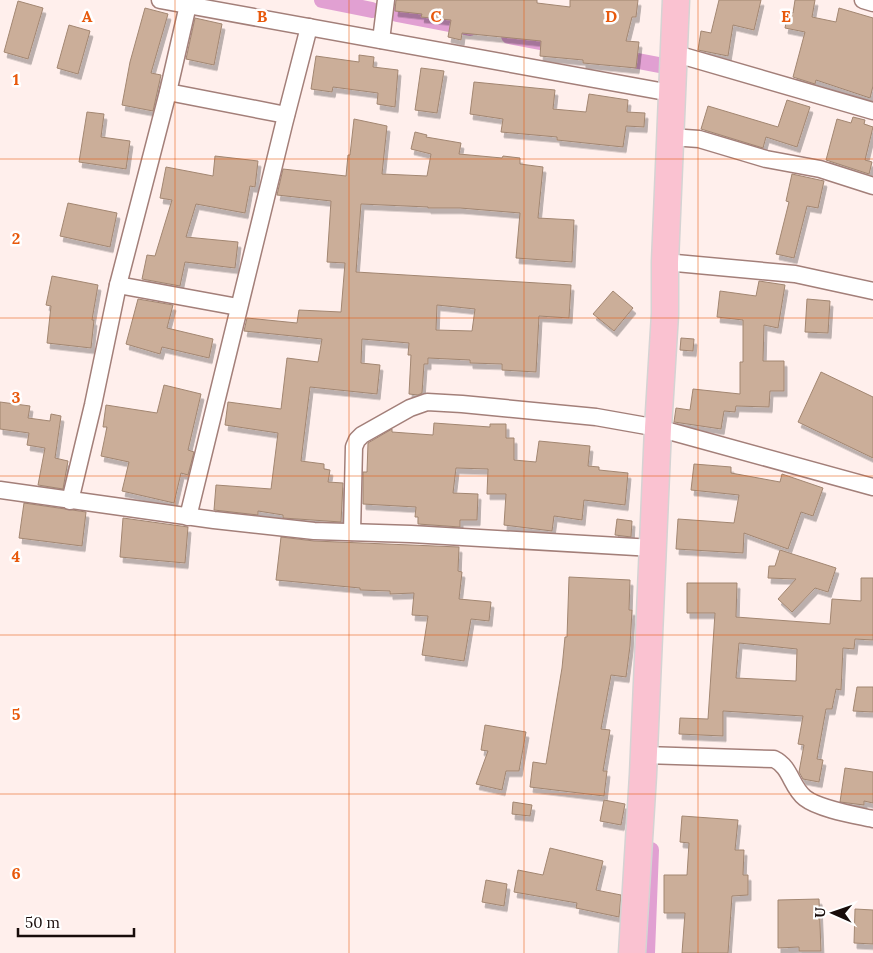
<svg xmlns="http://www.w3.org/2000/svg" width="873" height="953" font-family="Lora,serif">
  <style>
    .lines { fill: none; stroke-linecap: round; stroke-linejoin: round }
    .canal { stroke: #e1a0d2; stroke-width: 16 }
    .building { fill: #cbae99; stroke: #a28671; fill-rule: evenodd; filter: url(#shadow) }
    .minor-casing { stroke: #a37f79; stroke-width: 19 }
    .primary-casing { stroke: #d5d3d3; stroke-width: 29 }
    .minor { stroke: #fff; stroke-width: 16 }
    .primary { stroke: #fac2d1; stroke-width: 26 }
    .grid { fill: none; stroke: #e8590c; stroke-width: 1; stroke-opacity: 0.55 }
    .grid-label { font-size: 16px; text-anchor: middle; font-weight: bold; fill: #e8590c; stroke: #fff; stroke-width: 5; stroke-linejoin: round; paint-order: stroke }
  </style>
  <defs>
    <filter id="shadow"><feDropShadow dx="3" dy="5.5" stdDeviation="0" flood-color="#0004"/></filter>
  </defs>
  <rect width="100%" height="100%" fill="#ffefec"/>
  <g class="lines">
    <g class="canal">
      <path d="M322,0L372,10"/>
      <path d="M397,14L470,28"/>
      <path d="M509,36L561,46"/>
      <path d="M617,57L659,65"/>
      <path d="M647,953L651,850"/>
    </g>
  </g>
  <g class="building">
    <path d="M396,0H537V3L570,7V0H638L636,17H632L626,41L639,42L636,68L583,63V60L540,56L541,41L462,33L461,40L448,37L451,20L421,17L422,14L395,11Z"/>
    <path d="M719,0H761L754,30L733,25L728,56L698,50L701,31L711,33Z"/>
    <path d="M795,0H815L812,17L836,22L839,8L873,18V86L870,98L816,80L815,84L793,77L805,32L785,28L788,12L793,13Z"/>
    <path d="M18,1L43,8L28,59L4,52Z"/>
    <path d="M145,8L168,14L151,73L161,75L153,111L122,105L130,62Z"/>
    <path d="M195,18L222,24L214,65L186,59Z"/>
    <path d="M69,25L90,31L78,74L57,68Z"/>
    <path d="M359,55L374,57L373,67L398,70L395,107L377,104L378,93L333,87L332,92L311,89L316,56L359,62Z"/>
    <path d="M421,68L444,71L437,113L415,110Z"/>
    <path d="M474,82L555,90L553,109L586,112L589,94L628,100L627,112L645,113L644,127L626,126L623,147L557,140V137L501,132L503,119L470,114Z"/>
    <path d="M787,100L810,107L797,147L766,137L763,148L701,129L708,106L778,127Z"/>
    <path d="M87,112L104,114L101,137L130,141L126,169L79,162Z"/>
    <path d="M853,117L865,120L864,124L873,127L865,160L872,162L869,174L826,160L837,119L851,123Z"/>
    <path d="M354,119L387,126L382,174L427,176L431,154L411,149L415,132L427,135L426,137L461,143L459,154L502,158L503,156L520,158V164L543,167L538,218L574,220L572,262L516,258L520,213L460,208H428V207L361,204L356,272L571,285L569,318L539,316L536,372L502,370V364L470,363V360L428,358V364H424L422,393L418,395L409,394L411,355H408L409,343L362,339L361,363L380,365L377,394L310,387L301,461L324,464V469L330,470L328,482L343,483L341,522L283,518V515L258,511V515L214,510L216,485L271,489L278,433L225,425L228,402L281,409L287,358L318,362L322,339L244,331L247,318L297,323L299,310L341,312L345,263L327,262L331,201L277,195L283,169L346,176L348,155H350ZM437,305L475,309L472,331L436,330Z"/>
    <path d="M215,156L258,161L255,187L250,186L245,213L196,204L186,237L238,242L235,268L185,262L180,286L142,279L147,255L155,256L172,200L160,198L166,167L213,176Z"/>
    <path d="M792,174L824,181L818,208L807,206L794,258L776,254L789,202L786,201Z"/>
    <path d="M68,203L117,213L110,247L60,236Z"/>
    <path d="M52,276L98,285L92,320H94L91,348L47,343L51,306L46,305Z"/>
    <path d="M759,281L785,285L778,328L764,325L763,361H784V391H770L769,407L736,406L735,412L724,411L721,429L674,422L676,408L690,410L693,389L740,394V362H743V320L717,317L720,291L756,296Z"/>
    <path d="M613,291L633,308L614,331L593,314Z"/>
    <path d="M138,299L173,305L167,328L213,339L209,358L162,347L160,354L126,344Z"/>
    <path d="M807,299L830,301L828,333L805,332Z"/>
    <path d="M681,338L694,339L693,351L680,350Z"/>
    <path d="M821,372L873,397V458L798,422Z"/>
    <path d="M164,385L201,394L188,450L194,452L188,475L181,473L174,503L122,491L129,462L101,456L107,427H103L106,405L157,413Z"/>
    <path d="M0,402L30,406L28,418L50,421L51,414L61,416L55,458L68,461L63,489L38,485L45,448L27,445L29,433L0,429Z"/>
    <path d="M434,423L490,427V424H506V438H514V460L536,462L539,441L590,446L588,466L599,467V470L628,473L625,505L584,500L582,520L554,516L552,531L504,525L506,494H487L488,469L456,468L453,493L478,494L477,520H460V527L418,524V517H415L416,507L363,504V472H367L368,443L392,429V432L433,435Z"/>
    <path d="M694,464L731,467V473L780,482L782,474L823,488L813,516L801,512L788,549L744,533L743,553L676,549L678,519L734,523L739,495L691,490Z"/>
    <path d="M24,503L86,512L82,546L19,538Z"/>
    <path d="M123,518L188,527L185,563L120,557Z"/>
    <path d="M617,519L632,521L631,537L615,535Z"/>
    <path d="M281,537L314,541L459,547L458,571L462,572L459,599L491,602L489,621L471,619L464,661L422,655L428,616L412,615L414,593L390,594V591L360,590V588L276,580Z"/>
    <path d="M780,550L836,568L828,592L815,588L792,612L778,599L796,579L768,578L769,566H775Z"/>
    <path d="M569,577L630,580L629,610H632L630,646L626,677L611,675L601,729L610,730L603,771H607L604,796L530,787L533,762L546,764L562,668L565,637H567Z"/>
    <path d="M861,578H873V640L855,639L854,649L843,648L841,690L836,689L832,709H826L817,759L823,760L819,782L803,779L799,772L804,745L798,744L803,716L723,711V736L679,734L680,718L708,719L715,613H687V583H737L736,617L830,624L832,599L861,601ZM739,643L797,649L796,681L736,678Z"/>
    <path d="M857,687H873V712L853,711Z"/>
    <path d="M485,725L526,732L519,771H506L502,790L476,784L488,751L481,750Z"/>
    <path d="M845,768L873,772V803L864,801V805L840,802Z"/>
    <path d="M604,800L625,804L621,825L600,821Z"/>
    <path d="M513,802L532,805L530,816L512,814Z"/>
    <path d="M682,816L738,820L735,850H744L743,875H748V895L732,896L728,953H682L685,913H664V875H687L689,843L680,842Z"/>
    <path d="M550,848L603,861L596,890L621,895L619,917L576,908L577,903L514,892L518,870L543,875Z"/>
    <path d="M486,880L507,884L504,906L482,902Z"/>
    <path d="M819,899L821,951H799V947L778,948V900Z"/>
    <path d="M855,909L873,910V944L854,943Z"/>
  </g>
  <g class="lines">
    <defs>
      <g id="minor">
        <path d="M160,0L671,93"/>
        <path d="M863,0L873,3"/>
        <path d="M381,40L386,0"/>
        <path d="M673,53L873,111"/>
        <path d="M168,92L286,115"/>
        <path d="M671,137L699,139L766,159L820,169L873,186"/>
        <path d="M665,262L795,274L873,291"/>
        <path d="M118,285L238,307"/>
        <path d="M0,490L214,520L314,531L411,534L653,548"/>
        <path d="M70,501L93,405L118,285L168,92L188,5"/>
        <path d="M188,517L284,124L309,27"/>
        <path d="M352,532L354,447L357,440L362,435L410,408L427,402L462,404L596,417L658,428L873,487"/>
        <path d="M644,755L774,759C791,767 791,787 805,798C819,809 855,815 873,819"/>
      </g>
      <path id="primary" d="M632,953L643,775L658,428L665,314V262L676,0"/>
    </defs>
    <use href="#minor" class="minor-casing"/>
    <use href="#primary" class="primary-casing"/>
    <use href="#minor" class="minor"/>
    <use href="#primary" class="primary"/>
  </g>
  <path class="grid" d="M175,0V953M349,0V953M524,0V953M698,0V953M0,159H873M0,318H873M0,476H873M0,635H873M0,794H873"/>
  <g class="grid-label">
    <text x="87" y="22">A</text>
    <text x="262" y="22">B</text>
    <text x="436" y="22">C</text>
    <text x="611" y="22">D</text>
    <text x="786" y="22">E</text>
    <text x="16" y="85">1</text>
    <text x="16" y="244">2</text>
    <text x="16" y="403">3</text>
    <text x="16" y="562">4</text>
    <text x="16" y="720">5</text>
    <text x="16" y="879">6</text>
  </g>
  <g transform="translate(833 913) rotate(272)" stroke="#ffffff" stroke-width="4" paint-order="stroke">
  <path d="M0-4L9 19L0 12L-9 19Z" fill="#180c0a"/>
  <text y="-8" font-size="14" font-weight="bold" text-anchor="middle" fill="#180c0a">U</text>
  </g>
  <path d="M18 928v8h116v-8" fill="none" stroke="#180c0a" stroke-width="2.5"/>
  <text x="25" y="928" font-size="15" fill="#180c0a" stroke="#ffffff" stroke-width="4" paint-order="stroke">50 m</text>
</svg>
